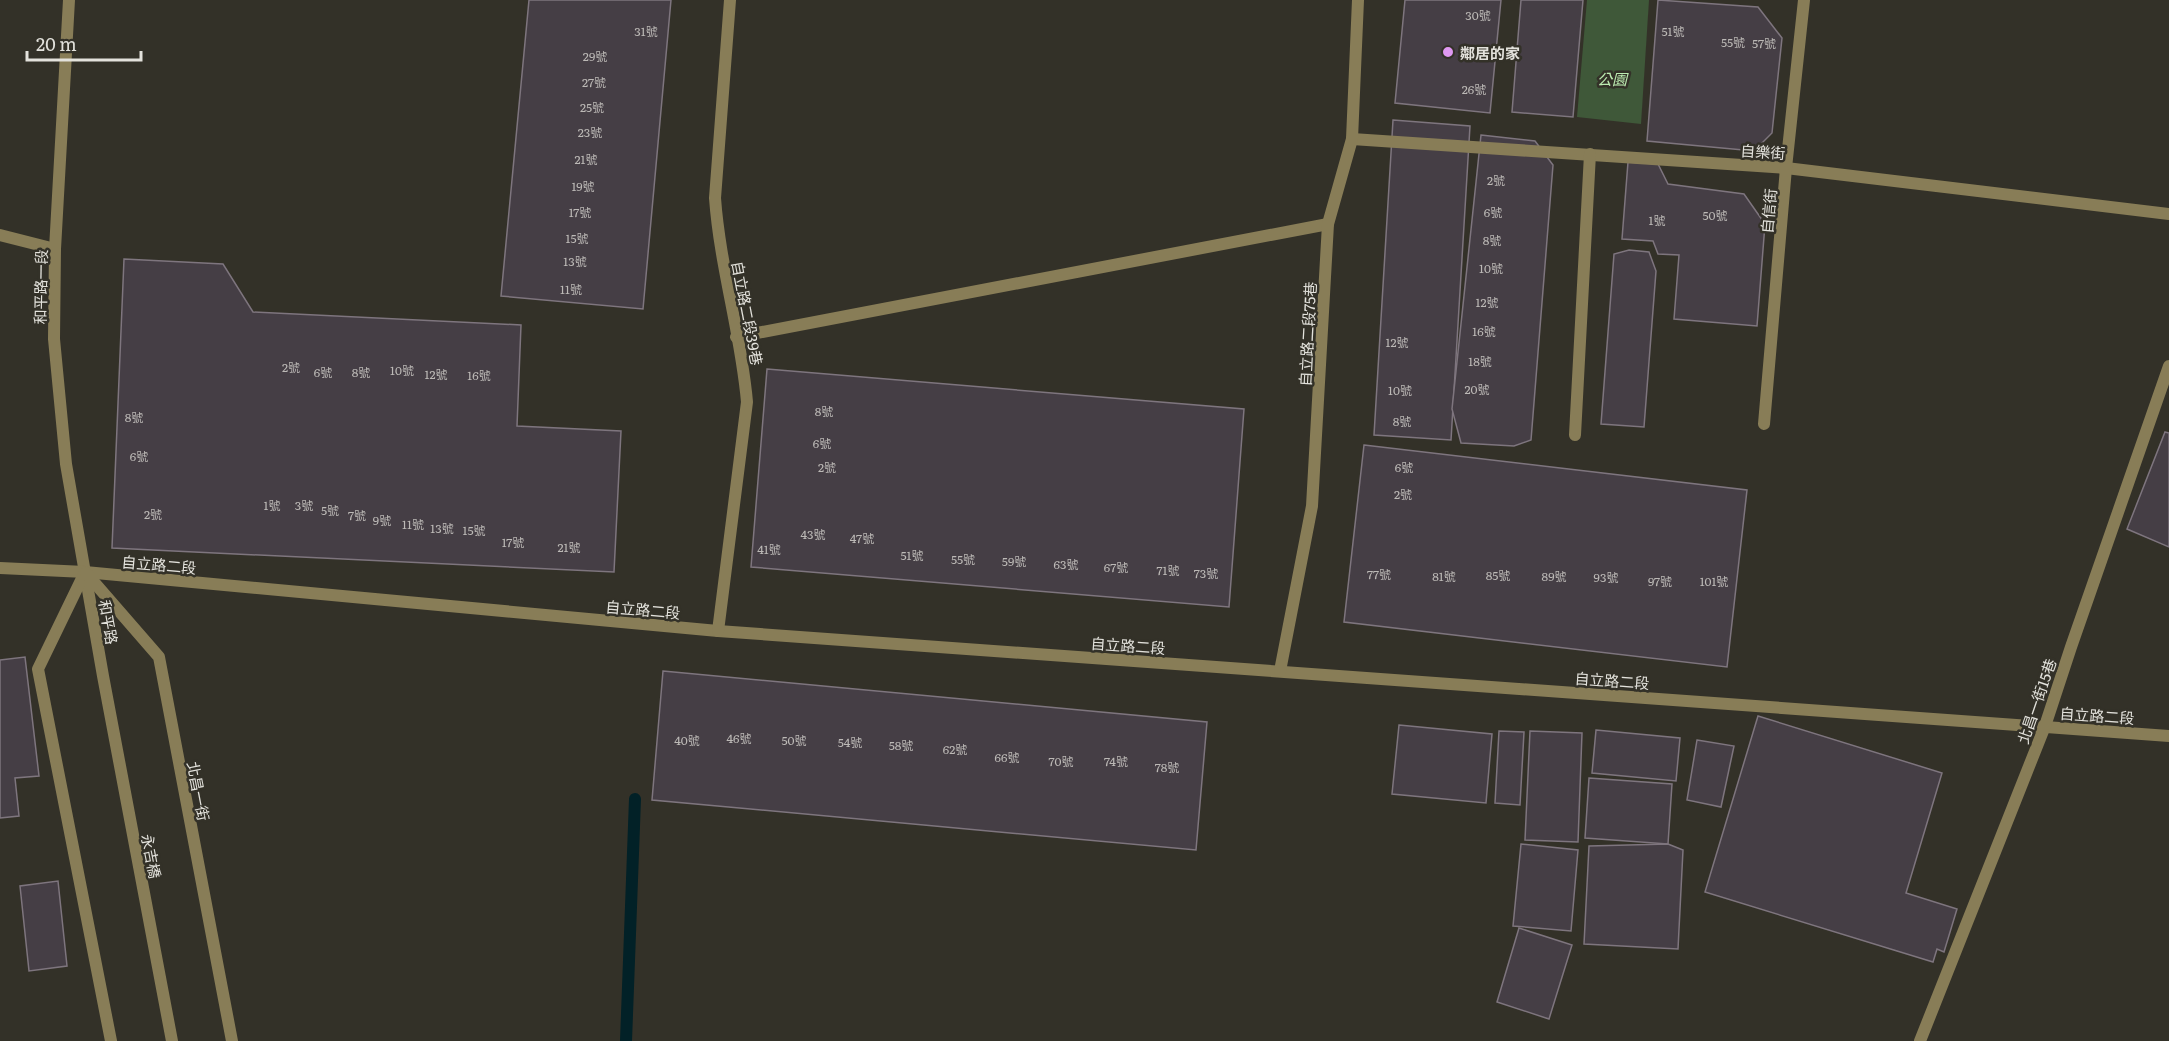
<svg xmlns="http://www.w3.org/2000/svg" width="2169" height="1041" font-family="Literata,'Noto Sans TC',serif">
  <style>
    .green { fill: #3f5839 }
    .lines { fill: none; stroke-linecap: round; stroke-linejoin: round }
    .stream { stroke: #022127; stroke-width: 12 }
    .building { fill: #453e45; stroke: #7e757e; stroke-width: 1.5 }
    .service { stroke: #887d57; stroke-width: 12 }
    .minor { stroke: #887d57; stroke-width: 12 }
    .poi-dot { fill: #df98f1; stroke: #333128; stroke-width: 2 }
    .labels { text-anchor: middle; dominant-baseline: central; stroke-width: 5; stroke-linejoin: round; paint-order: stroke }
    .number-label { font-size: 12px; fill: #bcb9b6 }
    .poi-label { font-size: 15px; font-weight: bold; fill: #e3e2dc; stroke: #333128; text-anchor: start }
    .park-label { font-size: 15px; font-style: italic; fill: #bcebb1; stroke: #333128 }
    .street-label { font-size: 15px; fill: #e3e2dc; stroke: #333128 }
  </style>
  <rect width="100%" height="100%" fill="#333128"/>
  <path class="green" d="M1587,0H1649L1641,124L1577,117Z"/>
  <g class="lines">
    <path class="stream" d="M626,1041L635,799"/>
  </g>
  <g class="building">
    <path d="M529,0H671L643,309L501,296Z"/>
    <path d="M1405,0H1501L1490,113L1395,103Z"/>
    <path d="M1521,0H1583L1573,117L1512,112Z"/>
    <path d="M1658,0L1758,7L1782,38L1772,133L1754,151L1647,141Z"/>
    <path d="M1393,120L1470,126L1451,440L1374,435Z"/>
    <path d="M1481,135L1535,141L1553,165L1531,440L1514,446L1461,443L1452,409Z"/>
    <path d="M1628,162L1658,164L1668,184L1744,194L1765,224L1757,326L1674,319L1679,255L1658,254L1653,241L1622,239Z"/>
    <path d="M1629,250L1649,252L1656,271L1644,427L1601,424L1614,254Z"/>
    <path d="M124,259L223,264L253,312L521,325L517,426L621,431L614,572L112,548Z"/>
    <path d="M767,369L1244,409L1229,607L751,567Z"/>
    <path d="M2165,432L2169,433V547L2127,529Z"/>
    <path d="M1364,445L1747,490L1727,667L1344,622Z"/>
    <path d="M25,657L39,776L15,778L19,816L0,818V660Z"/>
    <path d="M663,671L1207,722L1196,850L652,800Z"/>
    <path d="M1758,716L1942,773L1906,893L1957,909L1944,952L1937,949L1933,962L1705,892Z"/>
    <path d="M1399,725L1492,734L1486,803L1392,794Z"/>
    <path d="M1596,730L1680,738L1676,781L1592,773Z"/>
    <path d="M1499,731L1524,732L1520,805L1495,803Z"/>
    <path d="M1530,731L1582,733L1578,842L1525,840Z"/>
    <path d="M1697,740L1734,746L1721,807L1687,800Z"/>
    <path d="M1589,778L1672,784L1668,844L1585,838Z"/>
    <path d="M1521,844L1578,850L1571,931L1513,926Z"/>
    <path d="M1668,844L1683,850L1678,949L1584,944L1589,846Z"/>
    <path d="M58,881L67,966L29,971L20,886Z"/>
    <path d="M1519,928L1572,945L1549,1019L1497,1002Z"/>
  </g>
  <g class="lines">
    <path class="service" d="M0,235L55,249"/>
    <g class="minor">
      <path d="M69,0L55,249L54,339L66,464L103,676L172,1041"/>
      <path d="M1352,139L1786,168L2169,214"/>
      <path d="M736,337L1328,224"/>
      <path d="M1764,424L1786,168L1804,0"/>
      <path d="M1575,435L1590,154"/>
      <path d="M0,568L85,572L718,631L2169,736"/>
      <path d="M85,572L38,669L111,1041"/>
      <path d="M86,573L159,657L232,1041"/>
      <path d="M718,631L747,402C741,333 720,267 715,198L730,0"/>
      <path d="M1280,671L1312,506L1328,224L1352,139L1358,0"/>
      <path d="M1920,1041L2045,726L2071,647L2169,366"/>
    </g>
  </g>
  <circle class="poi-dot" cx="1448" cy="52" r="6"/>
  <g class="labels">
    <g class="number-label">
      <text x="1478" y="15">30號</text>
      <text x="646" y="31">31號</text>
      <text x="1673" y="31">51號</text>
      <text x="1733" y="42">55號</text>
      <text x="1764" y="43">57號</text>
      <text x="595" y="56">29號</text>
      <text x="594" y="82">27號</text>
      <text x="1474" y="89">26號</text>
      <text x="592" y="107">25號</text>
      <text x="590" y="132">23號</text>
      <text x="586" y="159">21號</text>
      <text x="1496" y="180">2號</text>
      <text x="583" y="186">19號</text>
      <text x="580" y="212">17號</text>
      <text x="1493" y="212">6號</text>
      <text x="1715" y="215">50號</text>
      <text x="1657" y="220">1號</text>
      <text x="577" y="238">15號</text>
      <text x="1492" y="240">8號</text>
      <text x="575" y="261">13號</text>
      <text x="1491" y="268">10號</text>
      <text x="571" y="289">11號</text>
      <text x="1487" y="302">12號</text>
      <text x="1484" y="331">16號</text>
      <text x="1397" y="342">12號</text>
      <text x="1480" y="361">18號</text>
      <text x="291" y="367">2號</text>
      <text x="402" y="370">10號</text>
      <text x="323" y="372">6號</text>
      <text x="361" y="372">8號</text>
      <text x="436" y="374">12號</text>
      <text x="479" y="375">16號</text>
      <text x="1477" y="389">20號</text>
      <text x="1400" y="390">10號</text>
      <text x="824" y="411">8號</text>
      <text x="134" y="417">8號</text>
      <text x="1402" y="421">8號</text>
      <text x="822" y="443">6號</text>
      <text x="139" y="456">6號</text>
      <text x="827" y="467">2號</text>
      <text x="1404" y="467">6號</text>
      <text x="1403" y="494">2號</text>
      <text x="272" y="505">1號</text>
      <text x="304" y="505">3號</text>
      <text x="330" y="510">5號</text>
      <text x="153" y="514">2號</text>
      <text x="357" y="515">7號</text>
      <text x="382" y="520">9號</text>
      <text x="413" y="524">11號</text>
      <text x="442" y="528">13號</text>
      <text x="474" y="530">15號</text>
      <text x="813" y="534">43號</text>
      <text x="862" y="538">47號</text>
      <text x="513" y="542">17號</text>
      <text x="569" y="547">21號</text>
      <text x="769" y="549">41號</text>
      <text x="912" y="555">51號</text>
      <text x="963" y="559">55號</text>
      <text x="1014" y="561">59號</text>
      <text x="1066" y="564">63號</text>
      <text x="1116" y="567">67號</text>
      <text x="1168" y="570">71號</text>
      <text x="1206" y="573">73號</text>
      <text x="1379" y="574">77號</text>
      <text x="1498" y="575">85號</text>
      <text x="1444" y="576">81號</text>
      <text x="1554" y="576">89號</text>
      <text x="1606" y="577">93號</text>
      <text x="1660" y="581">97號</text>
      <text x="1714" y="581">101號</text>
      <text x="739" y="738">46號</text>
      <text x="687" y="740">40號</text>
      <text x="794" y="740">50號</text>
      <text x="850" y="742">54號</text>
      <text x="901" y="745">58號</text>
      <text x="955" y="749">62號</text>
      <text x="1007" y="757">66號</text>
      <text x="1061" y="761">70號</text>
      <text x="1116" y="761">74號</text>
      <text x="1167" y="767">78號</text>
    </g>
    <g class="poi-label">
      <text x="1460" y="52">鄰居的家</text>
    </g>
    <g class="park-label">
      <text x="1612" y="78">公園</text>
    </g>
    <g class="street-label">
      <text transform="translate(1763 151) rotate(4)">自樂街</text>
      <text transform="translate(1768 211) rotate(-85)">自信街</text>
      <text transform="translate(40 287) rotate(-89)">和平路一段</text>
      <text transform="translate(748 313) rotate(79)">自立路二段39巷</text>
      <text transform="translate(1307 334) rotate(-87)">自立路二段75巷</text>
      <text transform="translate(159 564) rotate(5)">自立路二段</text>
      <text transform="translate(643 609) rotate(5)">自立路二段</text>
      <text transform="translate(109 622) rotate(80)">和平路</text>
      <text transform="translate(1128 645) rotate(4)">自立路二段</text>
      <text transform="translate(1612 680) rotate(4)">自立路二段</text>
      <text transform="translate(2036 701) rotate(-71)">北昌一街15巷</text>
      <text transform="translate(2097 715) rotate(4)">自立路二段</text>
      <text transform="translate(199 791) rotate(79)">北昌一街</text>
      <text transform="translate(152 856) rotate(79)">永吉橋</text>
    </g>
  </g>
  <path d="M27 51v9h114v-9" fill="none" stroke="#e3e2dc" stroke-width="3"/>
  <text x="36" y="51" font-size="18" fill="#e3e2dc" stroke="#333128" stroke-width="4.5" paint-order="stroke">20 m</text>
</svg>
